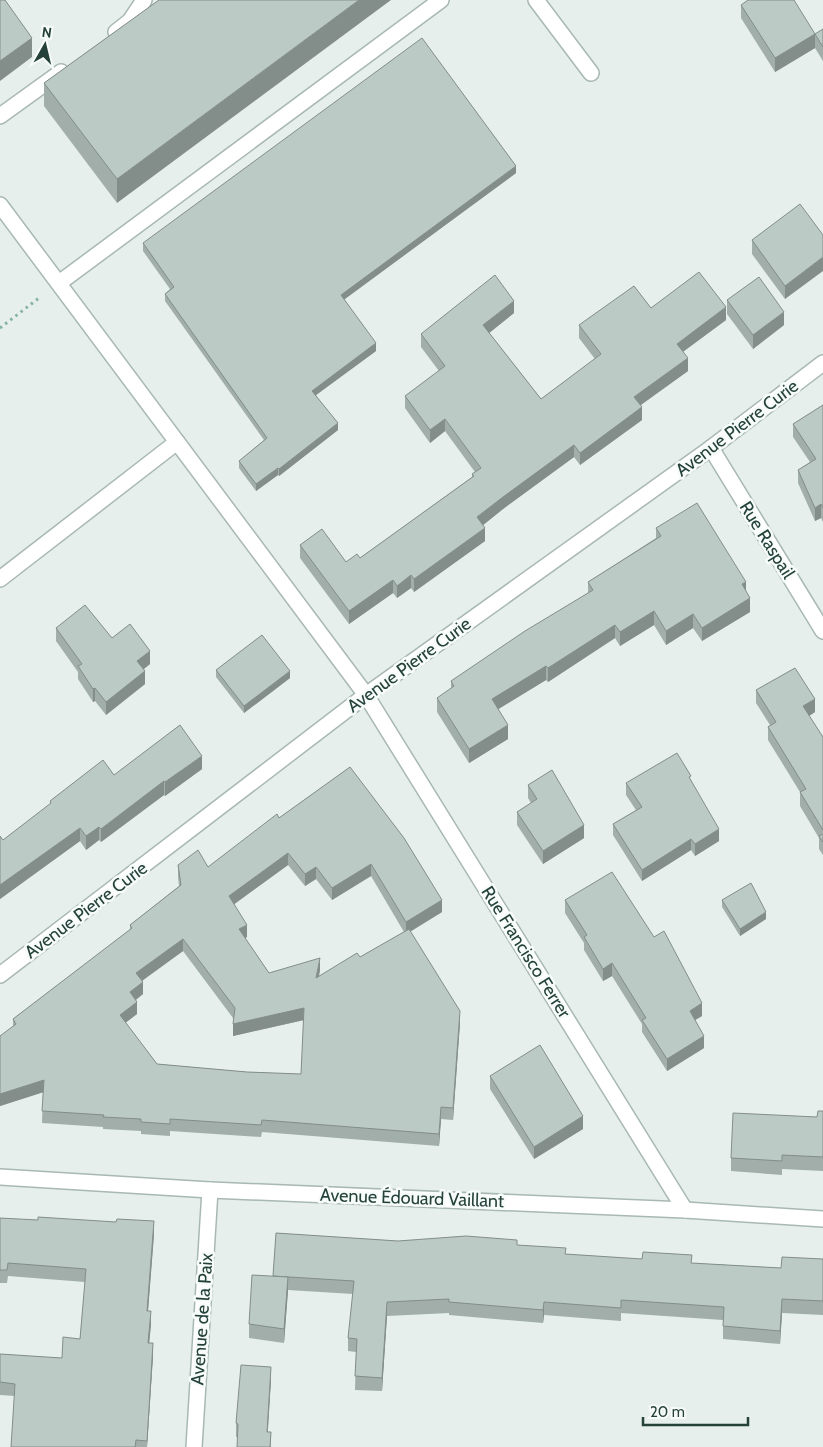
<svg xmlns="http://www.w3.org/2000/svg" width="823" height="1447" font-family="Cabin,sans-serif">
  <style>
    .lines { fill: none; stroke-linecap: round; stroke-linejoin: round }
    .minor-casing { stroke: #a8b8b2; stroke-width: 18 }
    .path { stroke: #86b3a5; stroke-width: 3; stroke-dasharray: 2.5 4; stroke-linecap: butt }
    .minor { stroke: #fff; stroke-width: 15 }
    .wall { fill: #a1aea9; fill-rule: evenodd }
    .shaded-wall { fill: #838d89 }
    .building { fill: #bbcac4; stroke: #838d89; fill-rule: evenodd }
    .labels { text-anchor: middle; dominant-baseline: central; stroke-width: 5; stroke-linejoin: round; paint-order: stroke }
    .street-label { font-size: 18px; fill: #24423a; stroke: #f7fbf9 }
  </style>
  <rect width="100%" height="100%" fill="#e6efeb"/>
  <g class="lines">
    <defs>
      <g id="minor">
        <path d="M536,0L591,73"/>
        <path d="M116,32L130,21L144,0"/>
        <path d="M0,116L61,72"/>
        <path d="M0,205L366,695L685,1210"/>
        <path d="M59,283L441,0"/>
        <path d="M711,448L823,631"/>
        <path d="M0,579L177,442"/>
        <path d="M0,975L366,695L711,448L823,363"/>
        <path d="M0,1177L210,1190L685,1210L823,1219"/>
        <path d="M194,1447L210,1190"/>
      </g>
    </defs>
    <use href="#minor" class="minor-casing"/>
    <path class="path" d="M0,328L39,298"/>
    <use href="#minor" class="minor"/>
  </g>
  <g class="wall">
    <path d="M159,0L117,203L44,106V83Z"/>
    <path d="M741,5L815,34L823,29V61L815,48L775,72L741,18Z"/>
    <path d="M516,173L344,299L376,351L316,395L338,430L279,476L278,475L256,491L239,468V461L264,440L165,301V294L170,289L143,251V243Z"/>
    <path d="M823,235L785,299L752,254V240Z"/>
    <path d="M727,300L784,325L753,349L727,314Z"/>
    <path d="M651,308L726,320L683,352L688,371L640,405L642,420L580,465L574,457L503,509L483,525L485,541L414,592L411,588L397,598L393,593L349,624L300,558V545L346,562L360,558L472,477V474L475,472L445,431L430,443L405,408V396L439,371L421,347V334L514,313L489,333L541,399L595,359L579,338V325Z"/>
    <path d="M823,405V522L821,518L815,521L798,483V470L810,462L793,437V424Z"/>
    <path d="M656,528L746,590L750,612L702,641L693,628L666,645L654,625L620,646L615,638L548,682L546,680L498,709L508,739L469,763L437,712V698L451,689V681L588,593V582L656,538Z"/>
    <path d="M56,628L112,638L150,664L144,669L145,684L106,715L95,701L93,702L78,679V672L56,641Z"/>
    <path d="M216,670L290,678L244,713L216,677Z"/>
    <path d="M756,690L815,712L809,716L823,737V855L819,849V838L800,806V792L768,740V727L770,725L756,703Z"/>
    <path d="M350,767L442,912L410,932L460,1023L453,1120L441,1119L439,1146L262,1132L261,1137L170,1131V1136L141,1134V1131L103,1129V1127L42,1123L43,1092L0,1106V1036L13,1027V1019L130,930V925L179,886L178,877V865L208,867L279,818ZM288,865L305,886L316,879L332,900L371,876L404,932L360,957L319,976L320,970L269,973L245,938L247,937L234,904ZM183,951L233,1018V1036L304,1020L301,1074L247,1072L157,1064L125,1023L137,1014L136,1000L143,994L142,981Z"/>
    <path d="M202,769L165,796L164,795L101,842L99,840L86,850L80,841L0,899V836L3,840L50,805V801L114,775Z"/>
    <path d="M691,781L719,841L695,856L691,850L642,881L613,835V824L636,810L626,795V783Z"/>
    <path d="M528,785L584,838L543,864L517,825V812L531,803L528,798Z"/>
    <path d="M565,900L702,1016L695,1020L704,1048L667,1071L642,1032V1024L612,976L603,981L584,950V943L565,913Z"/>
    <path d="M722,900L766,919L740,936L722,907Z"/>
    <path d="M490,1076L583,1129L534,1159L490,1089Z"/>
    <path d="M823,1111V1171L782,1169V1175L731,1171V1158L817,1117Z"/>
    <path d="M0,1218L154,1234L148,1311L151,1324L149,1343L153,1356L147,1447H11L15,1396L0,1395V1354L62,1358L80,1339L85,1282L8,1276L7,1283H0Z"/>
    <path d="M276,1233L398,1241L517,1245L566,1254L692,1263L781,1268L823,1259V1315L782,1313L780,1344L723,1339V1320L621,1313V1321L544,1315L543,1323L449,1315V1313L387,1316L382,1391L355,1390L356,1352L348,1351V1338L353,1294L288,1290L284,1343L249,1338V1324L273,1276Z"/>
    <path d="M271,1380L267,1432H271V1447H237L238,1437H236V1423Z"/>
  </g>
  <g class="shaded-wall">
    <path d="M359,0H391L117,203V179Z"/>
    <path d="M815,34V48L775,72V58Z"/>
    <path d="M32,38V57L0,81V61Z"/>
    <path d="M516,166V173L341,302V295Z"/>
    <path d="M823,257V271L785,299V286Z"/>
    <path d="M514,301V313L483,338V325Z"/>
    <path d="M726,307V320L677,356V344Z"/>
    <path d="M784,312V325L753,349V335Z"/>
    <path d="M376,343V351L312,398V391Z"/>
    <path d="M688,358V371L634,410V397Z"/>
    <path d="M642,407V420L580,465V453Z"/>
    <path d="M445,419V431L430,443V430Z"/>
    <path d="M338,423V430L279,476V469Z"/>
    <path d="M574,445V457L503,509L477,530V517L503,497Z"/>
    <path d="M278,468V475L256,491V484Z"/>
    <path d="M821,504V518L815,521V508Z"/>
    <path d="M485,528V541L414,592V579Z"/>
    <path d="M411,575V588L397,598V586Z"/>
    <path d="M393,580V593L349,624V611Z"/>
    <path d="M746,582V596L742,584Z"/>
    <path d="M750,598V612L702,641V628Z"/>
    <path d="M654,611V625L620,646V632Z"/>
    <path d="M693,614V628L666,645V631Z"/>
    <path d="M615,625V638L548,682V668Z"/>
    <path d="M150,651V664L137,674V661Z"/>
    <path d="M546,666V680L492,713V699Z"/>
    <path d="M145,671V684L106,715V702Z"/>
    <path d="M290,671V678L244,713V706Z"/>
    <path d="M95,688V701L93,702V689Z"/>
    <path d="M815,699V712L803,720V706Z"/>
    <path d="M508,725V739L469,763V749Z"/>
    <path d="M202,756V769L165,796V782Z"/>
    <path d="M164,781V795L101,842V829Z"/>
    <path d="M584,825V838L543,864V851Z"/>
    <path d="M99,827V840L86,850V836Z"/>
    <path d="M80,828V841L0,899V885Z"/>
    <path d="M719,829V841L695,856V844Z"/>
    <path d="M691,839V850L642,881V870Z"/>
    <path d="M288,853V865L229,908V896Z"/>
    <path d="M371,864V876L332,900V888Z"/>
    <path d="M316,867V879L305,886V874Z"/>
    <path d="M442,900V912L406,934V922Z"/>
    <path d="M766,912V919L740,936V929Z"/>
    <path d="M247,925V937L239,942V929Z"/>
    <path d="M183,939V951L136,985V973Z"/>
    <path d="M320,958V970L316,990V978Z"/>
    <path d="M612,963V976L603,981V969Z"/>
    <path d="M143,982V994L130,1004V992Z"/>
    <path d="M137,1002V1014L120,1027V1015Z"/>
    <path d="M702,1003V1016L690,1023V1011Z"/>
    <path d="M304,1008V1020L233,1036V1024Z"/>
    <path d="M460,1011V1023L453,1120V1108Z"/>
    <path d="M704,1036V1048L667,1071V1059Z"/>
    <path d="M44,1080V1092L0,1106V1094Z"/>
    <path d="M441,1107V1119L439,1146V1134Z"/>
    <path d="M583,1116V1129L534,1159V1147Z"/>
    <path d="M154,1221V1234L147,1324V1311Z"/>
    <path d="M288,1277V1291L284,1343V1329Z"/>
    <path d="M782,1299V1313L780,1344V1331Z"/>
    <path d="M387,1302V1316L382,1391V1378Z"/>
    <path d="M544,1302V1315L543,1323V1310Z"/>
    <path d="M151,1311V1324L148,1356V1343Z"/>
    <path d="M153,1343V1356L147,1447V1441Z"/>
    <path d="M271,1367V1380L267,1446V1432Z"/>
  </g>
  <g class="building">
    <path d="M0,0H5L32,38L0,61Z"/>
    <path d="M159,0H359L117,179L44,83Z"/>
    <path d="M748,0H794L815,34L775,58L741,5Z"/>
    <path d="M823,29V47L815,34Z"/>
    <path d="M422,38L516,166L341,295L376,343L312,391L338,423L279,469L278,468L256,484L239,461L267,438L165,294L174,287L143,243Z"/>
    <path d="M800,204L823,235V257L785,286L752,240Z"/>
    <path d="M699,272L726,307L677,344L688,358L634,397L642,407L580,453L574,445L503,497L477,517L485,528L414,579L411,575L397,586L393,580L349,611L300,545L322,529L346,562L357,554L360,558L474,476L472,474L481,468L445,419L430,430L405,396L445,366L421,334L495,275L514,301L483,325L541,399L601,354L579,325L634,286L651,308Z"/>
    <path d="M759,277L784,312L753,335L727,300Z"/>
    <path d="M823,405V508L821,504L815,508L798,470L816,459L793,424Z"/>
    <path d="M697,503L746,582L742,584L750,598L702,628L693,614L666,631L654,611L620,632L615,625L548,668L546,666L492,699L508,725L469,749L437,698L454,686L451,681L525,631L593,590L588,582L661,536L656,528Z"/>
    <path d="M85,605L112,638L130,624L150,651L137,661L145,671L106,702L95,688L93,689L78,666L82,664L56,628Z"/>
    <path d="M262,635L290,671L244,706L216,670Z"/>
    <path d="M795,668L815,699L803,706L823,737V830L800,792L806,789L768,727L776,722L756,690Z"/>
    <path d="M180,725L202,756L165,782L164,781L101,829L99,827L86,836L80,828L0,885V836L3,840L51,803L50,801L103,760L114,775Z"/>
    <path d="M677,753L691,776L689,777L719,829L695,844L691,839L642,870L613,824L642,807L626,783Z"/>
    <path d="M350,767L404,838L442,900L406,922L371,864L332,888L316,867L305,874L288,853L229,896L247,925L239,929L269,973L320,958L316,978L357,953L360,957L409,929L460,1011L453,1108L441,1107L439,1134L262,1120L261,1125L170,1119V1124L141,1122V1119L103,1117L104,1115L42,1111L44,1080L0,1094V1036L16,1024L13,1019L132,928L130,925L181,885L178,865L198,850L208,867L277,814L279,818ZM183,939L235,1008L233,1024L304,1008L301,1074L247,1072L157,1064L120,1015L137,1002L130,992L143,982L136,973Z"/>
    <path d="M552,770L584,825L543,851L517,812L537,799L528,785Z"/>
    <path d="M823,834V842L819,836Z"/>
    <path d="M612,872L654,937L664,931L702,1003L690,1011L704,1036L667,1059L642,1020L646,1018L612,963L603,969L584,937L587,935L565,900Z"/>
    <path d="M751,883L766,912L740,929L722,900Z"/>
    <path d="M540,1045L583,1116L534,1147L490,1076Z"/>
    <path d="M818,1111H823V1157L782,1155V1161L731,1158L733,1113L817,1117Z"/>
    <path d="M38,1217L116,1222L117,1219L154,1221L147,1311H151L148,1343H153L147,1441L136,1440L135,1447H11L15,1384L0,1382V1354L62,1358L63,1337L80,1339L86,1269L8,1263L7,1270H0V1218L38,1220Z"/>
    <path d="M276,1233L398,1241L466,1236L517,1240V1245L566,1248L565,1254L642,1259L643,1252L692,1255L691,1263L781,1268L782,1257L823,1259V1301L782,1299L780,1331L723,1326L724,1307L621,1300V1308L544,1302L543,1310L449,1302V1299L387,1302L382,1378L355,1376L357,1339L348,1338L354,1281L273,1276Z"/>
    <path d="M252,1275L288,1277L284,1329L249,1324Z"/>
    <path d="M241,1365L271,1367L267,1432H271L270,1447H237L238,1424L236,1423Z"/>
  </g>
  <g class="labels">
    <g class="street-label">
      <text transform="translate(737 428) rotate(-37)">Avenue Pierre Curie</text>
      <text transform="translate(767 540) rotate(58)">Rue Raspail</text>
      <text transform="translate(409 665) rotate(-36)">Avenue Pierre Curie</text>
      <text transform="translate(86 910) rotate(-37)">Avenue Pierre Curie</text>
      <text transform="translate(526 952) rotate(58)">Rue Francisco Ferrer</text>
      <text transform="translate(412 1198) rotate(2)">Avenue Édouard Vaillant</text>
      <text transform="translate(202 1319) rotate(-86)">Avenue de la Paix</text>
    </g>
  </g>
  <g transform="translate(45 45) rotate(8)" stroke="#f7fbf9" stroke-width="4" paint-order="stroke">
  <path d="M0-4L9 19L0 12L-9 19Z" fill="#24423a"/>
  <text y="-8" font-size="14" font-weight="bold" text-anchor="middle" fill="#24423a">N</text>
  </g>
  <path d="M643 1417v8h105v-8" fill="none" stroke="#24423a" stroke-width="2.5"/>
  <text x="650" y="1417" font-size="15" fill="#24423a" stroke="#f7fbf9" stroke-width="4" paint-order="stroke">20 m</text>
</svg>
